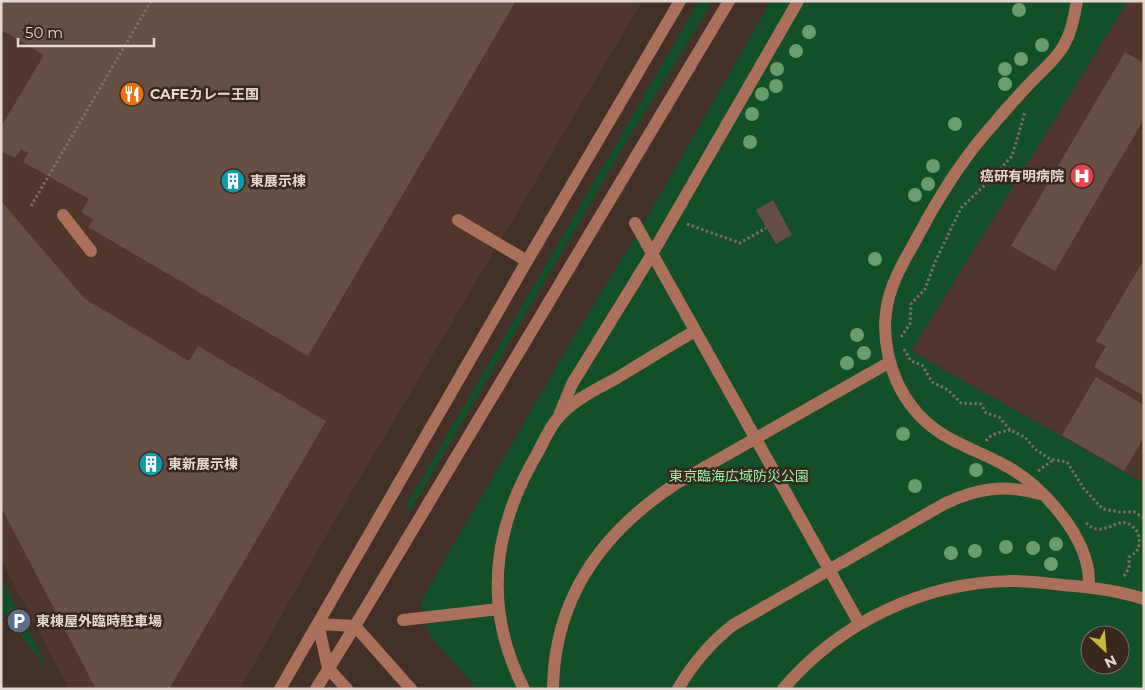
<svg xmlns="http://www.w3.org/2000/svg" width="1145" height="690" font-family="Montserrat,'Noto Sans JP',sans-serif">
  <style>
    .built { fill: #51372b }
    .green { fill: #134f27; fill-rule: evenodd }
    .building { fill: #654f45 }
    .lines { fill: none; stroke-linecap: round; stroke-linejoin: round }
    .path { stroke: #7f6e65; stroke-width: 3; stroke-dasharray: 2.5 2.5; stroke-linecap: butt }
    .minor { stroke: #aa705a; stroke-width: 12 }
    .tree { fill: #6b9d6c }
    .labels { text-anchor: middle; dominant-baseline: central; stroke-width: 5; stroke-linejoin: round; paint-order: stroke }
    .poi-label { font-size: 14px; font-weight: bold; fill: #e4d7d1; stroke: #39261d; text-anchor: start }
    .park-label { font-size: 14px; fill: #8bf7a6; stroke: #39261d }
  </style>
  <rect width="100%" height="100%" fill="#433026"/>
  <g class="built">
    <path d="M1,1H642L327,534L240,689H69L1,560Z"/>
    <path d="M1128,1H1144V483L911,351Z"/>
  </g>
  <g class="green">
    <path d="M699,1H713L624,146L410,511L405,507Z"/>
    <path d="M771,1H1128L911,351L1144,483V689H477L430,636L425,625L421,601L576,333L639,231ZM1090,635H1120V665H1090Z"/>
    <path d="M1,578L48,668L23,639L1,608Z"/>
  </g>
  <g class="building">
    <path d="M1,1H516L308,356L88,227L93,220L81,212L89,199L23,162L28,153L21,149L15,158L1,151V127L44,55L1,30Z"/>
    <path d="M1125,52L1144,63V119L1055,271L1011,246Z"/>
    <path d="M773,200L792,235L776,244L756,210Z"/>
    <path d="M1,201L85,299L189,361L198,346L326,421L169,689H96L1,507Z"/>
    <path d="M1142,263L1144,264V396L1094,367L1106,346L1096,341Z"/>
    <path d="M1096,377L1144,405V437L1124,471L1062,435Z"/>
  </g>
  <g class="lines">
    <g class="path">
      <path d="M31,206L151,1"/>
      <path d="M687,224L740,243L766,228"/>
      <path d="M901,337L910,324L911,304L925,289L936,260L961,208L994,176L1012,156L1025,112"/>
      <path d="M904,349L911,361L922,365L932,382L948,390L961,403L981,404L986,413L999,417L1010,430L1025,437L1035,449L1050,459L1067,462L1084,489L1103,509L1120,512H1134L1144,518"/>
      <path d="M986,441C991,433 1002,432 1010,430"/>
      <path d="M1038,471L1053,460"/>
      <path d="M1086,523C1090,526 1094,530 1100,529C1113,529 1121,516 1133,527C1138,531 1140,538 1139,545C1138,551 1134,554 1129,557V568L1123,578"/>
    </g>
    <g class="minor">
      <path d="M1077,1C1074,16 1072,31 1064,45C1057,58 1045,68 1034,79C1017,97 1000,116 984,135C958,166 937,200 918,236C907,256 895,275 889,297C879,334 889,378 913,408C939,441 973,447 1008,467C1040,485 1079,528 1087,565C1089,572 1089,580 1089,587"/>
      <path d="M63,215L91,251"/>
      <path d="M458,220L527,261"/>
      <path d="M635,223L859,623"/>
      <path d="M558,418L572,384L652,254L798,1"/>
      <path d="M403,620L499,609"/>
      <path d="M280,689L527,261L680,1"/>
      <path d="M316,689L355,626L729,1"/>
      <path d="M347,689L328,668L318,624L355,626L411,689"/>
      <path d="M524,689C483,609 492,530 537,454C543,443 549,428 558,418C573,400 597,389 617,378C643,362 669,346 695,331"/>
      <path d="M553,689C554,598 603,531 677,483L890,362"/>
      <path d="M678,689C693,663 710,643 733,625L944,504C977,488 1005,484 1040,494"/>
      <path d="M783,689C840,622 924,582 1012,581C1029,581 1046,583 1062,585C1089,587 1118,590 1144,599"/>
    </g>
  </g>
  <g class="tree">
    <circle cx="1019" cy="10" r="7"/>
    <circle cx="809" cy="32" r="7"/>
    <circle cx="1042" cy="45" r="7"/>
    <circle cx="796" cy="51" r="7"/>
    <circle cx="1021" cy="59" r="7"/>
    <circle cx="777" cy="69" r="7"/>
    <circle cx="1005" cy="69" r="7"/>
    <circle cx="1005" cy="84" r="7"/>
    <circle cx="776" cy="86" r="7"/>
    <circle cx="762" cy="94" r="7"/>
    <circle cx="752" cy="114" r="7"/>
    <circle cx="955" cy="124" r="7"/>
    <circle cx="750" cy="142" r="7"/>
    <circle cx="933" cy="166" r="7"/>
    <circle cx="928" cy="184" r="7"/>
    <circle cx="915" cy="195" r="7"/>
    <circle cx="875" cy="259" r="7"/>
    <circle cx="857" cy="335" r="7"/>
    <circle cx="864" cy="353" r="7"/>
    <circle cx="847" cy="363" r="7"/>
    <circle cx="903" cy="434" r="7"/>
    <circle cx="976" cy="470" r="7"/>
    <circle cx="915" cy="486" r="7"/>
    <circle cx="1056" cy="544" r="7"/>
    <circle cx="1006" cy="547" r="7"/>
    <circle cx="1033" cy="548" r="7"/>
    <circle cx="975" cy="551" r="7"/>
    <circle cx="951" cy="553" r="7"/>
    <circle cx="1051" cy="564" r="7"/>
  </g>
  <defs>
    <symbol id="restaurant-disc" viewBox="-11 -11 22 22"><circle r="9.5" fill="#e8710a" stroke="#39261d"/><path d="M-5-6h1v4h1v-4h1v4h1v-4h1v5L-1.5 .5V6h-2V.5L-5-1ZM5-6V6H3V1.5H1.5Q1.5-4 5-6Z" fill="#fff"/></symbol>
    <symbol id="hospital-disc" viewBox="-11 -11 22 22"><circle r="9.5" fill="#e0444e" stroke="#39261d"/><path d="M-5-5h3v3.5h4V-5h3V5h-3V1.5h-4V5h-3Z" fill="#fff"/></symbol>
    <symbol id="building-disc" viewBox="-11 -11 22 22"><circle r="9.5" fill="#0f9aa8" stroke="#39261d"/><path d="M-4-6H4V6H1V3H-1V6H-4ZM-2.5-4.3h1.7v1.8h-1.7ZM.8-4.3h1.7v1.8H.8ZM-2.5-1h1.7V.8h-1.7ZM.8-1h1.7V.8H.8Z" fill="#fff"/></symbol>
    <symbol id="parking-disc" viewBox="-11 -11 22 22"><circle r="9.5" fill="#5c6f8a" stroke="#39261d"/><path d="M-3.5-5.5H1a3.5 3.5 0 0 1 0 7H-1V5.5H-3.5ZM-1-3.4V-.6H.8a1.4 1.4 0 0 0 0-2.8Z" fill="#fff"/></symbol>
  </defs>
  <g fill-rule="evenodd">
    <use href="#restaurant-disc" x="118" y="80" width="28" height="28"/>
    <use href="#hospital-disc" x="1068" y="162" width="28" height="28"/>
    <use href="#building-disc" x="219" y="167" width="28" height="28"/>
    <use href="#building-disc" x="137" y="450" width="28" height="28"/>
    <use href="#parking-disc" x="5" y="607" width="28" height="28"/>
  </g>
  <g class="labels">
    <g class="poi-label">
      <text x="150" y="94">CAFEカレー王国</text>
      <text x="1064" y="176" text-anchor="end">癌研有明病院</text>
      <text x="250" y="181">東展示棟</text>
      <text x="168" y="464">東新展示棟</text>
      <text x="36" y="621">東棟屋外臨時駐車場</text>
    </g>
    <g class="park-label">
      <text x="739" y="476">東京臨海広域防災公園</text>
    </g>
  </g>
  <rect width="1145" height="690" fill="none" stroke="#e4d7d1" stroke-width="5"/>
  <g transform="translate(1105 650) rotate(154)"><circle r="24" fill="#39261d" stroke="#7d6d65"/>
  <path d="M0-4L9 19L0 12L-9 19Z" fill="#c9ba3a"/>
  <text y="-8" font-size="14" font-weight="bold" text-anchor="middle" fill="#e4d7d1">N</text>
  </g>
  <path d="M18 38v8h136v-8" fill="none" stroke="#e4d7d1" stroke-width="2.5"/>
  <text x="25" y="38" font-size="15" fill="#e4d7d1" stroke="#39261d" stroke-width="4" paint-order="stroke">50 m</text>
</svg>
